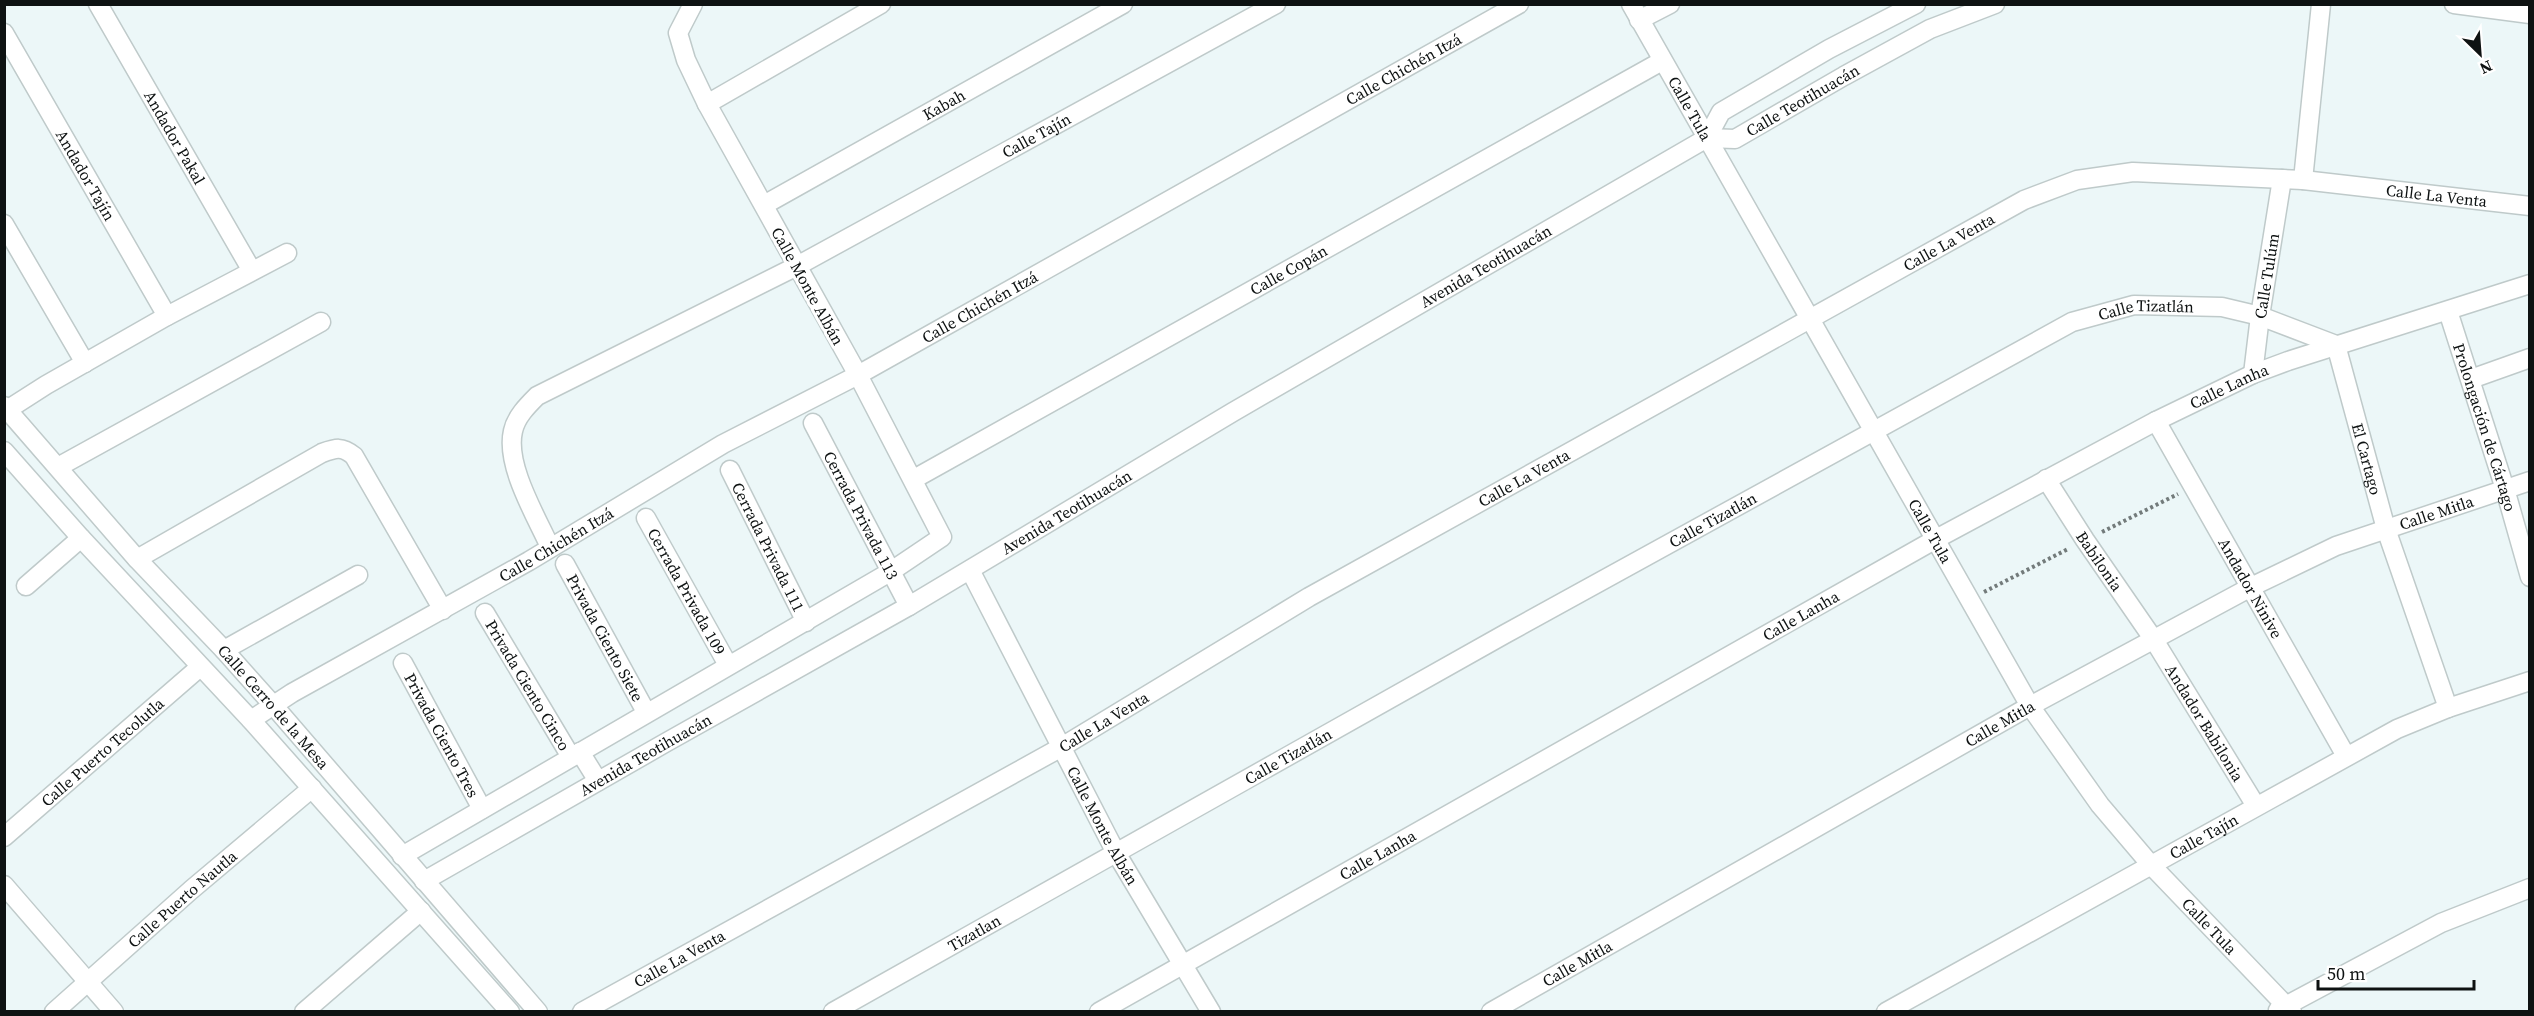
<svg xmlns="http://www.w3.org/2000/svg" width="2534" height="1016" font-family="'Source Serif 4',serif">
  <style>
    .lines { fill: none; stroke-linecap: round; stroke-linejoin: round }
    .minor-casing { stroke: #bfcaca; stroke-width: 21 }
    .path { stroke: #737b7b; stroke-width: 4; stroke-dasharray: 3 3; stroke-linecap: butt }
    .minor { stroke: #fff; stroke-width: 18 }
    .labels { text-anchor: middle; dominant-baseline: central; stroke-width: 6; stroke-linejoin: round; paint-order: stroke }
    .street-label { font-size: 16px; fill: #0e1212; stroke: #fff }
  </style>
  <rect width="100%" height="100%" fill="#ecf7f8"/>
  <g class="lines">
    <defs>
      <g id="minor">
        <path id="s1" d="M98,4L252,271"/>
        <path id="s2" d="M1631,4L2030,706L2100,805L2151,865L2292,1012"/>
        <path d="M2454,4L2530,14"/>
        <path d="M1639,20L1670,4"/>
        <path id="s3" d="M4,33L167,316"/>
        <path d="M707,104L881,4"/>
        <path id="s4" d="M1707,138L1735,139L1844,76L1930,29L1995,4"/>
        <path d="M1707,138L1721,112L1829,49L1916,4"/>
        <path d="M2303,180L2321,4"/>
        <path id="s5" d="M764,205L1123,4"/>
        <path d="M4,224L85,363"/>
        <path id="s6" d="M2448,311L2505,489L2530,577"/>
        <path id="s7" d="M2253,374L2260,316L2282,179"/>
        <path d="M2471,379L2530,358"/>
        <path id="s8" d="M4,406L137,559L224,650L273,705L538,1012"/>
        <path d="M4,412L46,385L167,316L287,253"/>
        <path id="s9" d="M2156,421L2346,756"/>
        <path id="s10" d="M813,423L909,606"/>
        <path d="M4,451L81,538L251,720L510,1012"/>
        <path d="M58,467L321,322"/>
        <path id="s11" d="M730,470L806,622"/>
        <path id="s12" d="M914,479L1662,61"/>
        <path id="s13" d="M2046,479L2085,540L2154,640L2256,806"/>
        <path id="s14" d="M646,518L728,665"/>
        <path id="s15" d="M550,547C536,516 505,465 513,431C516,417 527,406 537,396L797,266L1276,4"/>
        <path d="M137,559L322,453C336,448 342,446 354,456L443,610"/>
        <path id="s16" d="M565,564L646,712"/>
        <path id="s17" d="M970,570L1115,851L1211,1012"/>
        <path d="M26,586L81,538"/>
        <path id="s18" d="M485,613L571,757"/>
        <path d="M224,650L358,575"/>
        <path id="s19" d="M403,663L482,809"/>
        <path id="s20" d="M251,720L292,693L529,561L723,444L858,375L1519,4"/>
        <path d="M580,752L598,781"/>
        <path id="s21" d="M4,837L200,667"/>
        <path d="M402,856L890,572L942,537L858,375L707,104L686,60L678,33L693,4"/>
        <path id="s22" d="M424,881L665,743L909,606L1233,412L1707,138"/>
        <path d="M4,885L114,1012"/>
        <path d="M2278,1010L2441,923L2530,888"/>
        <path id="s23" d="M54,1012L191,890L312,788"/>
        <path d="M304,1012L421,911"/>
        <path id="s24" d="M582,1012L1060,748L1309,597L2024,200L2077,180L2133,172L2303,180L2530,206"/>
        <path id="s25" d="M833,1012L1505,634L2072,322L2134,305L2222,307L2260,316L2336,345L2386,529L2448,708"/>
        <path id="s26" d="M1099,1012L1936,539L2156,421L2253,374L2288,361L2530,284"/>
        <path id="s27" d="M1491,1012L2030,706L2251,587L2336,546L2530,481"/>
        <path id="s28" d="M1886,1012L2397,729L2448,708L2530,681"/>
      </g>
    </defs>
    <use href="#minor" class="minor-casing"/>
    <g class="path">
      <path d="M2102,532L2178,494"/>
      <path d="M1984,592L2068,549"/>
    </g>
    <use href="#minor" class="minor"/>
  </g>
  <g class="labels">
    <g class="street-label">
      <text stroke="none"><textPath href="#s20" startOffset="1324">Calle Chichén Itzá</textPath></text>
      <text stroke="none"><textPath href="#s4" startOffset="106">Calle Teotihuacán</textPath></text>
      <text stroke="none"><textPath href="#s5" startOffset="206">Kabah</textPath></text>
      <text stroke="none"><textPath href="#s2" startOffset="120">Calle Tula</textPath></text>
      <text stroke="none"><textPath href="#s15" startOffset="730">Calle Tajín</textPath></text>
      <text stroke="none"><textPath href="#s1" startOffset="154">Andador Pakal</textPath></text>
      <text stroke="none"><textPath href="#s3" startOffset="164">Andador Tajín</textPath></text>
      <text stroke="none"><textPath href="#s24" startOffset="2073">Calle La Venta</textPath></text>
      <text stroke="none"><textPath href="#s24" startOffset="1569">Calle La Venta</textPath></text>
      <text stroke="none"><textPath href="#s22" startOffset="1227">Avenida Teotihuacán</textPath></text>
      <text stroke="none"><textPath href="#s12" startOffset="429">Calle Copán</textPath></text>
      <text stroke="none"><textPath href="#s7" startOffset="99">Calle Tulúm</textPath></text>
      <text transform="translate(808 286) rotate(61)">Calle Monte Albán</text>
      <text stroke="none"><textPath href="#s20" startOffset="838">Calle Chichén Itzá</textPath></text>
      <text stroke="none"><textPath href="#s25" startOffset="1494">Calle Tizatlán</textPath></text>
      <text stroke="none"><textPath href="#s26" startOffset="1292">Calle Lanha</textPath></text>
      <text stroke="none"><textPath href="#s6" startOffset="122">Prolongación de Cártago</textPath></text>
      <text stroke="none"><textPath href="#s25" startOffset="1809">El Cartago</textPath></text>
      <text stroke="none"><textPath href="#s24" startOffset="1083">Calle La Venta</textPath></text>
      <text stroke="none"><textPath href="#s22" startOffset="741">Avenida Teotihuacán</textPath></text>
      <text stroke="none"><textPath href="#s27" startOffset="1071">Calle Mitla</textPath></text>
      <text stroke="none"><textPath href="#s10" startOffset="104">Cerrada Privada 113</textPath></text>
      <text stroke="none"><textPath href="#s25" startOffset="1008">Calle Tizatlán</textPath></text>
      <text stroke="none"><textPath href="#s2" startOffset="606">Calle Tula</textPath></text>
      <text stroke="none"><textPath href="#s20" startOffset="352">Calle Chichén Itzá</textPath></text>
      <text stroke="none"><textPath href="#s11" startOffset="86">Cerrada Privada 111</textPath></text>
      <text stroke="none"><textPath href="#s13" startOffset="98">Babilonia</textPath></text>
      <text stroke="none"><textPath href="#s9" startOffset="192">Andador Ninive</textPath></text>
      <text stroke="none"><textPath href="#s14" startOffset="84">Cerrada Privada 109</textPath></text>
      <text stroke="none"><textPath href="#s26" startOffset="806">Calle Lanha</textPath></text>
      <text stroke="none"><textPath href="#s16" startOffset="84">Privada Ciento Siete</textPath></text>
      <text stroke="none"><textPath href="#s18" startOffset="84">Privada Ciento Cinco</textPath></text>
      <text stroke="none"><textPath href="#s8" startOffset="404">Calle Cerro de la Mesa</textPath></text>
      <text stroke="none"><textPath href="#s24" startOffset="597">Calle La Venta</textPath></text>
      <text stroke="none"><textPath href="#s27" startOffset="585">Calle Mitla</textPath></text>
      <text stroke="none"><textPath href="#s13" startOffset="291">Andador Babilonia</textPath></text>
      <text stroke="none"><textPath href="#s19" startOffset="82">Privada Ciento Tres</textPath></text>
      <text stroke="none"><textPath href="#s21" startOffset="130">Calle Puerto Tecolutla</textPath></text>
      <text stroke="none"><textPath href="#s22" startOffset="255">Avenida Teotihuacán</textPath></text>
      <text stroke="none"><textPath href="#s25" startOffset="522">Calle Tizatlán</textPath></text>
      <text stroke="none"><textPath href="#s17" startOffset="288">Calle Monte Albán</textPath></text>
      <text stroke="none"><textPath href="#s28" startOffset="363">Calle Tajín</textPath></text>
      <text stroke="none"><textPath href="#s26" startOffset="320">Calle Lanha</textPath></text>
      <text stroke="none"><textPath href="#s23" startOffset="171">Calle Puerto Nautla</textPath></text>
      <text stroke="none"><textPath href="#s2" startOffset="1092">Calle Tula</textPath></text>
      <text stroke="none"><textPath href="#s25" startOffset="162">Tizatlan</textPath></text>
      <text stroke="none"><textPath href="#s24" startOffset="111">Calle La Venta</textPath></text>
      <text stroke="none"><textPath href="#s27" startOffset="99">Calle Mitla</textPath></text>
    </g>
  </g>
  <rect width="2534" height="1016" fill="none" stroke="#0e1212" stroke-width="12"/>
  <g transform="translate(2480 54) rotate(155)" stroke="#ffffff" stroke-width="4.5" paint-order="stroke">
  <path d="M0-4.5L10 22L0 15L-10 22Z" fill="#0e1212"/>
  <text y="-9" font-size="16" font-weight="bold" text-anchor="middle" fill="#0e1212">N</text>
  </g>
  <path d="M2318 980v9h156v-9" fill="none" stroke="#0e1212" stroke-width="3"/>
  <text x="2327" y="980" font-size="18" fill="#0e1212" stroke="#ffffff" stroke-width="4.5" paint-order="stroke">50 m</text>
</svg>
